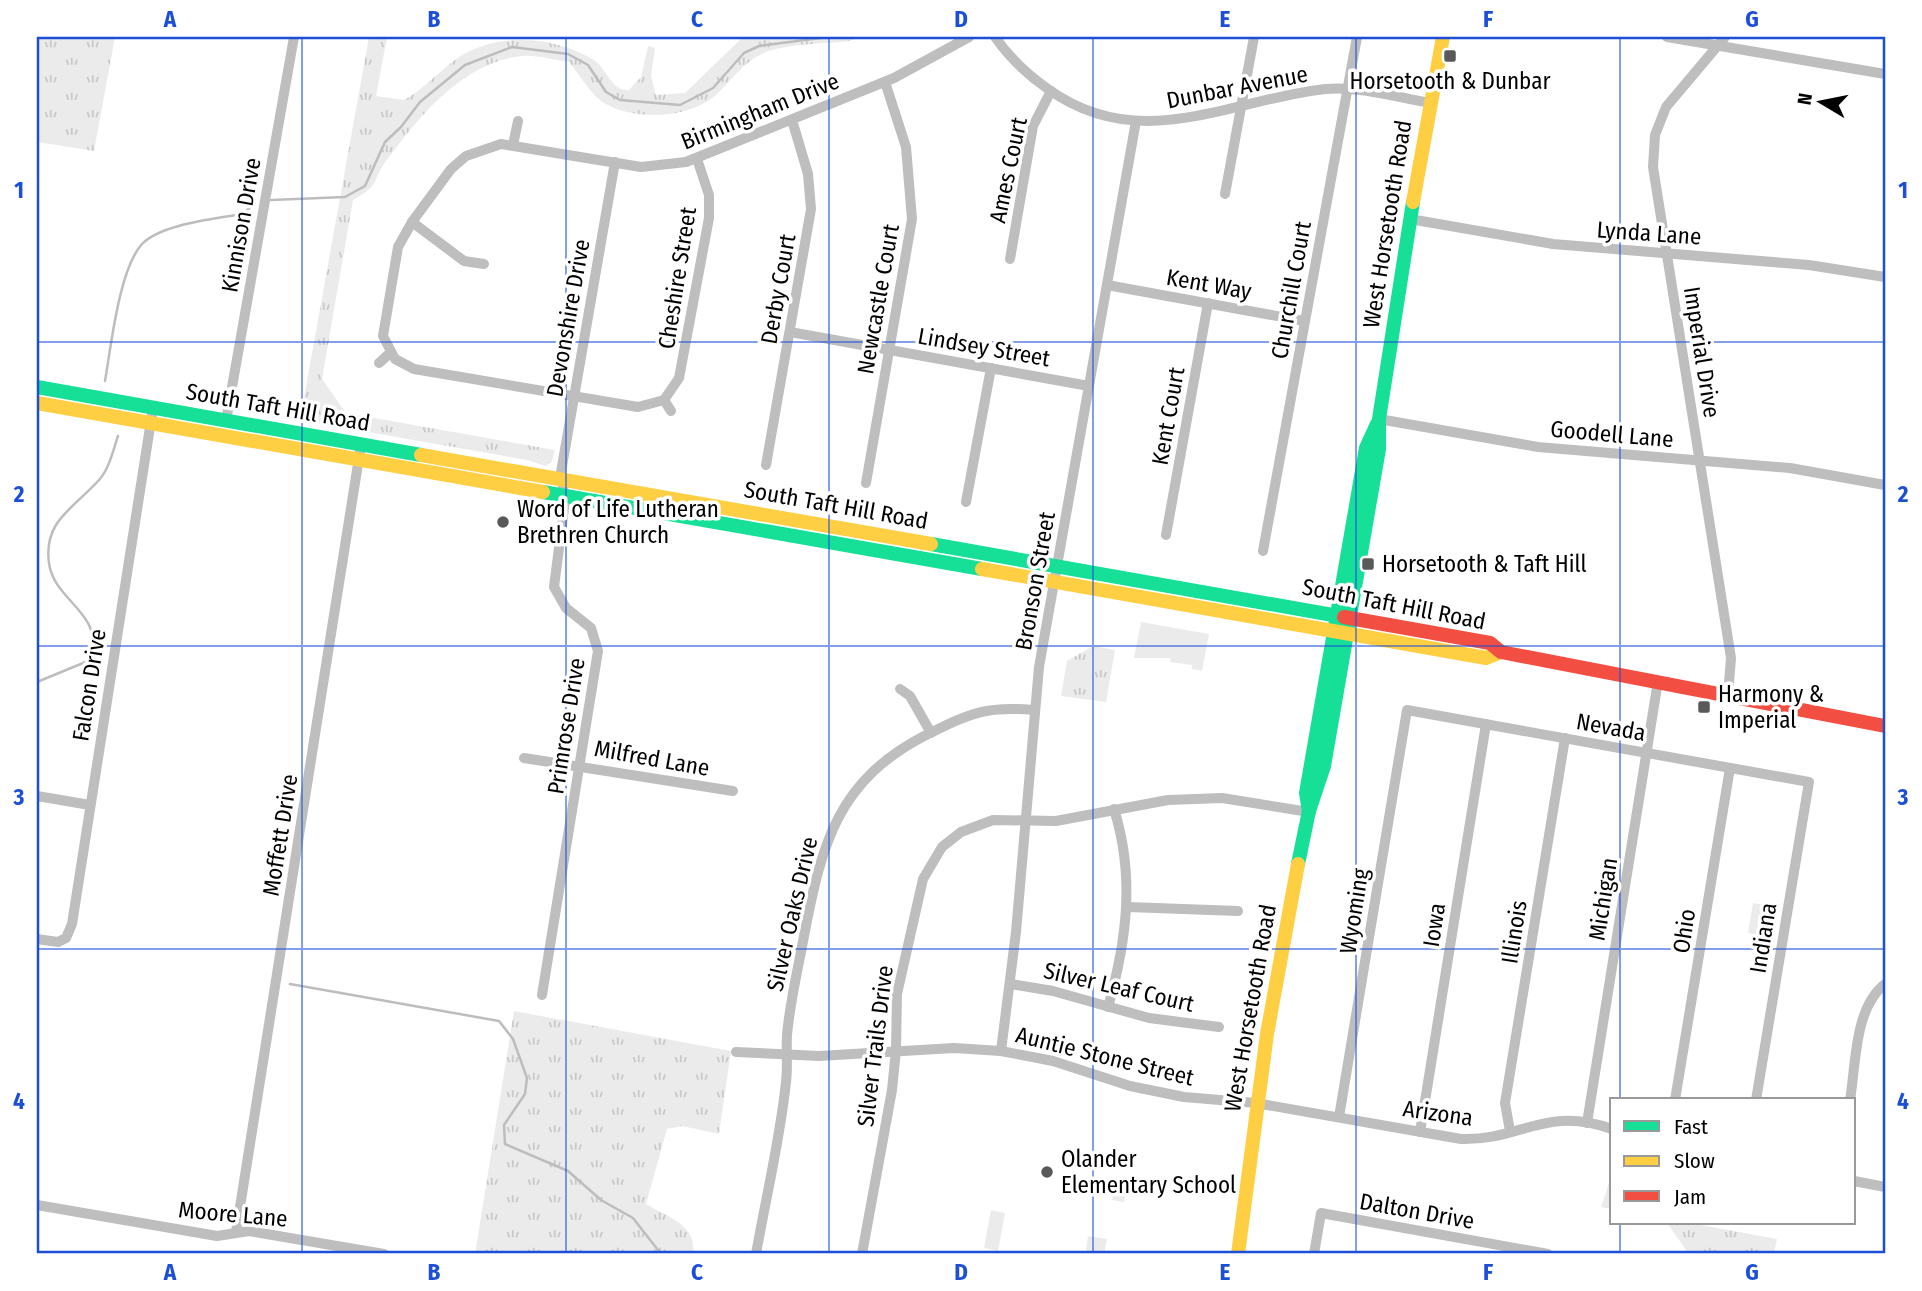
<svg xmlns="http://www.w3.org/2000/svg" width="1922" height="1291" font-family="'Fira Sans Condensed',sans-serif">
  <style>
    .grass { fill: url(#grass-tufts) }
    .green { fill: #ebebeb }
    .lines { fill: none; stroke-linecap: round; stroke-linejoin: round }
    .stream { stroke: #bdbdbd; stroke-width: 2.5 }
    .street { stroke: #bebebe; stroke-width: 10 }
    .fast { stroke: #16e098; stroke-width: 14 }
    .slow { stroke: #ffcf43; stroke-width: 14 }
    .jam { stroke: #f24e42; stroke-width: 14 }
    .grid { fill: none; stroke: #1d4ed8; stroke-width: 2; stroke-opacity: 0.55 }
    .poi-dot { fill: #595959; stroke: #fff; stroke-width: 2.5 }
    .labels { text-anchor: middle; dominant-baseline: central; stroke-width: 7; stroke-linejoin: round; paint-order: stroke }
    .poi-label { font-size: 23px; fill: #000; stroke: #fff; text-anchor: start }
    .street-label { font-size: 23px; fill: #000; stroke: #fff }
    .neatline { fill: none; stroke: #1d4ed8; stroke-width: 2.5 }
    .grid-label { font-size: 23px; text-anchor: middle; font-weight: bold; fill: #1d4ed8 }
  </style>
  <defs>
    <pattern id="grass-tufts" width="24" height="20" patternUnits="userSpaceOnUse" patternTransform="scale(1.75)"><rect width="24" height="20" fill="#ebebeb"/><path d="M3 7l-1-3M5 7V3M7 7l1-3M15 17l-1-3M17 17v-4M19 17l1-3" fill="none" stroke="#c8c8c8"/></pattern>
  </defs>
  <rect width="100%" height="100%" fill="#fff"/>
  <g class="grass">
    <path d="M37,37H115L94,151L37,142Z"/>
    <path d="M369,37H387L376,96L404,100C424,89 440,70 459,57C498,32 555,36 594,60C607,68 611,92 629,90L641,77L648,46L655,48L651,76L656,95L685,93L743,37H861L849,41C824,44 793,43 769,51C745,59 733,79 716,95C689,119 634,121 604,103C590,94 580,75 569,62C555,60 537,55 522,56C462,62 419,117 386,161C370,184 382,183 353,200L322,379L346,413L555,450L552,461L546,466L527,460L300,420Z"/>
    <path d="M1093,646L1115,650L1106,702L1061,696L1067,661Z"/>
    <path d="M514,1011L731,1051L719,1134L682,1126L667,1129L646,1204C667,1217 697,1224 693,1254H475Z"/>
    <path d="M1667,1223H1690L1777,1239L1774,1254H1689Z"/>
  </g>
  <g class="green">
    <path d="M1141,622L1209,634L1202,671L1192,669V665L1170,662L1171,658H1134Z"/>
    <path d="M1753,903L1771,906L1766,936L1748,933Z"/>
    <path d="M1612,1174V1209L1601,1207Z"/>
    <path d="M1115,1180L1127,1182L1124,1202L1112,1200Z"/>
    <path d="M991,1210L1005,1213L998,1251L984,1248Z"/>
    <path d="M1088,1236L1107,1239L1104,1254L1086,1250Z"/>
  </g>
  <g class="lines">
    <g class="stream">
      <path d="M271,200L345,197L365,186L385,142L401,127L420,102L465,65L512,47L568,54L588,65L606,92L620,100L680,105L713,88L744,53L759,46L828,37"/>
      <path d="M105,381C111,347 119,269 142,244C161,224 215,219 241,214L250,208"/>
      <path d="M37,682L88,661C109,614 54,603 49,563C43,521 74,508 99,480C109,469 113,451 118,436"/>
      <path d="M290,984L499,1021L513,1039L527,1078L525,1094L504,1125L505,1144L568,1171L601,1200L633,1218L661,1254"/>
    </g>
    <g class="street">
      <path d="M995,37C1009,57 1028,75 1048,89C1140,155 1228,100 1325,89C1360,86 1396,97 1430,103"/>
      <path d="M1667,37L1885,74"/>
      <path d="M1725,37L1666,107L1655,135L1653,167L1731,658L1728,695"/>
      <path d="M513,145L518,121"/>
      <path d="M697,159L709,195V218L679,378L664,400L638,407L414,369L395,359L383,336L398,247L412,222L451,169L466,156L501,144L641,167L686,162L894,78L969,37"/>
      <path d="M1225,194L1254,37"/>
      <path d="M1410,219L1553,244L1809,265L1885,277"/>
      <path d="M412,222L464,261L484,264"/>
      <path d="M1010,259L1033,126L1051,91"/>
      <path d="M1107,285L1304,321"/>
      <path d="M790,332L1089,386"/>
      <path d="M379,363L390,353"/>
      <path d="M664,400L671,411"/>
      <path d="M1379,419L1538,447L1790,468L1885,485"/>
      <path d="M226,421L294,37"/>
      <path d="M766,465L811,209L808,174L792,120"/>
      <path d="M866,483L912,219L906,147L885,82"/>
      <path d="M966,502L991,368"/>
      <path d="M1166,535L1208,303"/>
      <path d="M1263,551L1357,37"/>
      <path d="M900,689L910,696L931,733"/>
      <path d="M524,758L733,791"/>
      <path d="M37,796L90,805"/>
      <path d="M1128,907L1238,911"/>
      <path d="M37,939L58,942L66,938L72,924L153,408"/>
      <path d="M1011,984L1053,991L1149,1018L1219,1027"/>
      <path d="M542,995L598,651L591,628L566,608L554,587L565,501L561,472L615,162"/>
      <path d="M1108,1007C1127,940 1135,876 1114,809"/>
      <path d="M1001,1051L1016,932L1039,667L1136,121"/>
      <path d="M736,1052L819,1056L954,1048L1001,1051L1053,1061L1130,1086L1184,1097L1256,1103L1461,1139C1521,1141 1545,1105 1612,1129"/>
      <path d="M1675,1100L1730,768"/>
      <path d="M1850,1100C1856,1065 1854,1008 1885,984"/>
      <path d="M1339,1117L1407,710L1809,782L1756,1100"/>
      <path d="M1587,1123L1658,681"/>
      <path d="M1510,1131L1505,1103L1565,738"/>
      <path d="M1420,1132L1486,724"/>
      <path d="M1854,1181L1885,1187"/>
      <path d="M37,1205L217,1236L249,1231L384,1254"/>
      <path d="M236,1232L361,445"/>
      <path d="M756,1254C766,1197 780,1140 786,1082C788,1066 786,1051 787,1035C790,1001 798,969 804,936C822,843 837,780 928,734C971,713 985,706 1034,710"/>
      <path d="M862,1254L892,1090L896,1050L897,994L923,879L942,847L961,832L993,820L1056,821L1168,800L1222,798L1309,812"/>
      <path d="M1314,1254L1321,1213L1548,1254"/>
    </g>
    <g class="fast">
      <path d="M37,387L421,455"/>
      <path d="M543,492L982,569"/>
      <path d="M931,544L1344,617"/>
      <path d="M1309,812L1306,793L1366,448L1377,424"/>
      <path d="M1298,864L1309,811L1324,766L1379,449V419L1413,202"/>
    </g>
    <g class="slow">
      <path d="M1413,202L1443,37"/>
      <path d="M37,403L543,492"/>
      <path d="M421,455L931,544"/>
      <path d="M982,569L1486,658L1501,652"/>
      <path d="M1238,1254L1267,1034L1298,864"/>
    </g>
    <path class="jam" d="M1344,617L1490,643L1501,652L1885,726"/>
  </g>
  <path class="grid" d="M302,37V1254M566,37V1254M829,37V1254M1093,37V1254M1356,37V1254M1620,37V1100M37,342H1885M37,646H1885M37,949H1885M1620,1223V1254"/>
  <g class="poi-dot">
    <rect x="1443" y="49" width="14" height="14" rx="3.5"/>
    <circle cx="503" cy="522" r="7"/>
    <rect x="1361" y="557" width="14" height="14" rx="3.5"/>
    <rect x="1697" y="700" width="14" height="14" rx="3.5"/>
    <circle cx="1047" cy="1172" r="7"/>
  </g>
  <g class="labels">
    <g class="poi-label">
      <text x="1450" y="81" text-anchor="middle">Horsetooth &amp; Dunbar</text>
      <text x="517" y="509">Word of Life Lutheran<tspan x="517" dy="26">Brethren Church</tspan></text>
      <text x="1382" y="564">Horsetooth &amp; Taft Hill</text>
      <text x="1718" y="694">Harmony &amp;<tspan x="1718" dy="26">Imperial</tspan></text>
      <text x="1061" y="1159">Olander<tspan x="1061" dy="26">Elementary School</tspan></text>
    </g>
    <g class="street-label">
      <text transform="translate(1237 87) rotate(-11)">Dunbar Avenue</text>
      <text transform="translate(760 111) rotate(-22)">Birmingham Drive</text>
      <text transform="translate(1008 170) rotate(-78)">Ames Court</text>
      <text transform="translate(1387 224) rotate(-81)">West Horsetooth Road</text>
      <text transform="translate(241 225) rotate(-80)">Kinnison Drive</text>
      <text transform="translate(1649 233) rotate(4)">Lynda Lane</text>
      <text transform="translate(677 278) rotate(-81)">Cheshire Street</text>
      <text transform="translate(1209 284) rotate(10)">Kent Way</text>
      <text transform="translate(778 289) rotate(-80)">Derby Court</text>
      <text transform="translate(1291 290) rotate(-80)">Churchill Court</text>
      <text transform="translate(878 299) rotate(-80)">Newcastle Court</text>
      <text transform="translate(568 318) rotate(-80)">Devonshire Drive</text>
      <text transform="translate(984 347) rotate(10)">Lindsey Street</text>
      <text transform="translate(1702 352) rotate(81)">Imperial Drive</text>
      <text transform="translate(278 407) rotate(10)">South Taft Hill Road</text>
      <text transform="translate(1168 416) rotate(-80)">Kent Court</text>
      <text transform="translate(1612 434) rotate(5)">Goodell Lane</text>
      <text transform="translate(836 505) rotate(10)">South Taft Hill Road</text>
      <text transform="translate(1035 581) rotate(-80)">Bronson Street</text>
      <text transform="translate(1394 604) rotate(11)">South Taft Hill Road</text>
      <text transform="translate(89 685) rotate(-81)">Falcon Drive</text>
      <text transform="translate(566 726) rotate(-81)">Primrose Drive</text>
      <text transform="translate(1611 727) rotate(10)">Nevada</text>
      <text transform="translate(652 758) rotate(10)">Milfred Lane</text>
      <text transform="translate(280 835) rotate(-81)">Moffett Drive</text>
      <text transform="translate(1603 899) rotate(-81)">Michigan</text>
      <text transform="translate(1354 911) rotate(-81)">Wyoming</text>
      <text transform="translate(792 914) rotate(-77)">Silver Oaks Drive</text>
      <text transform="translate(1434 925) rotate(-81)">Iowa</text>
      <text transform="translate(1684 931) rotate(-81)">Ohio</text>
      <text transform="translate(1514 932) rotate(-81)">Illinois</text>
      <text transform="translate(1763 938) rotate(-81)">Indiana</text>
      <text transform="translate(1119 987) rotate(13)">Silver Leaf Court</text>
      <text transform="translate(1250 1008) rotate(-80)">West Horsetooth Road</text>
      <text transform="translate(875 1046) rotate(-83)">Silver Trails Drive</text>
      <text transform="translate(1105 1056) rotate(14)">Auntie Stone Street</text>
      <text transform="translate(1438 1113) rotate(8)">Arizona</text>
      <text transform="translate(1417 1211) rotate(10)">Dalton Drive</text>
      <text transform="translate(233 1214) rotate(5)">Moore Lane</text>
    </g>
  </g>
  <rect width="1922" height="1291" fill="none" stroke="#ffffff" stroke-width="77"/>
  <rect x="1610" y="1098" width="245" height="126" fill="#ffffff" stroke="#999999" stroke-width="2"/>
  <rect x="1624" y="1121" width="35" height="10" fill="#16e098" stroke="#999999" stroke-width="2"/>
  <text x="1674" y="1134" font-size="21" fill="#000000">Fast</text>
  <rect x="1624" y="1156" width="35" height="10" fill="#ffcf43" stroke="#999999" stroke-width="2"/>
  <text x="1674" y="1168" font-size="21" fill="#000000">Slow</text>
  <rect x="1624" y="1191" width="35" height="10" fill="#f24e42" stroke="#999999" stroke-width="2"/>
  <text x="1674" y="1204" font-size="21" fill="#000000">Jam</text>
  <g transform="translate(1821 102) rotate(280)" stroke="#ffffff" stroke-width="5" paint-order="stroke">
  <path d="M0-5L12 26L0 18L-12 26Z" fill="#000000"/>
  <text y="-10" font-size="19" font-weight="bold" text-anchor="middle" fill="#000000">N</text>
  </g>
  <rect x="38" y="38" width="1846" height="1214" class="neatline"/>
  <g class="grid-label">
    <text x="170" y="27">A</text>
    <text x="434" y="27">B</text>
    <text x="697" y="27">C</text>
    <text x="961" y="27">D</text>
    <text x="1225" y="27">E</text>
    <text x="1488" y="27">F</text>
    <text x="1752" y="27">G</text>
    <text x="19" y="198">1</text>
    <text x="1903" y="198">1</text>
    <text x="19" y="502">2</text>
    <text x="1903" y="502">2</text>
    <text x="19" y="805">3</text>
    <text x="1903" y="805">3</text>
    <text x="19" y="1109">4</text>
    <text x="1903" y="1109">4</text>
    <text x="170" y="1280">A</text>
    <text x="434" y="1280">B</text>
    <text x="697" y="1280">C</text>
    <text x="961" y="1280">D</text>
    <text x="1225" y="1280">E</text>
    <text x="1488" y="1280">F</text>
    <text x="1752" y="1280">G</text>
  </g>
</svg>
